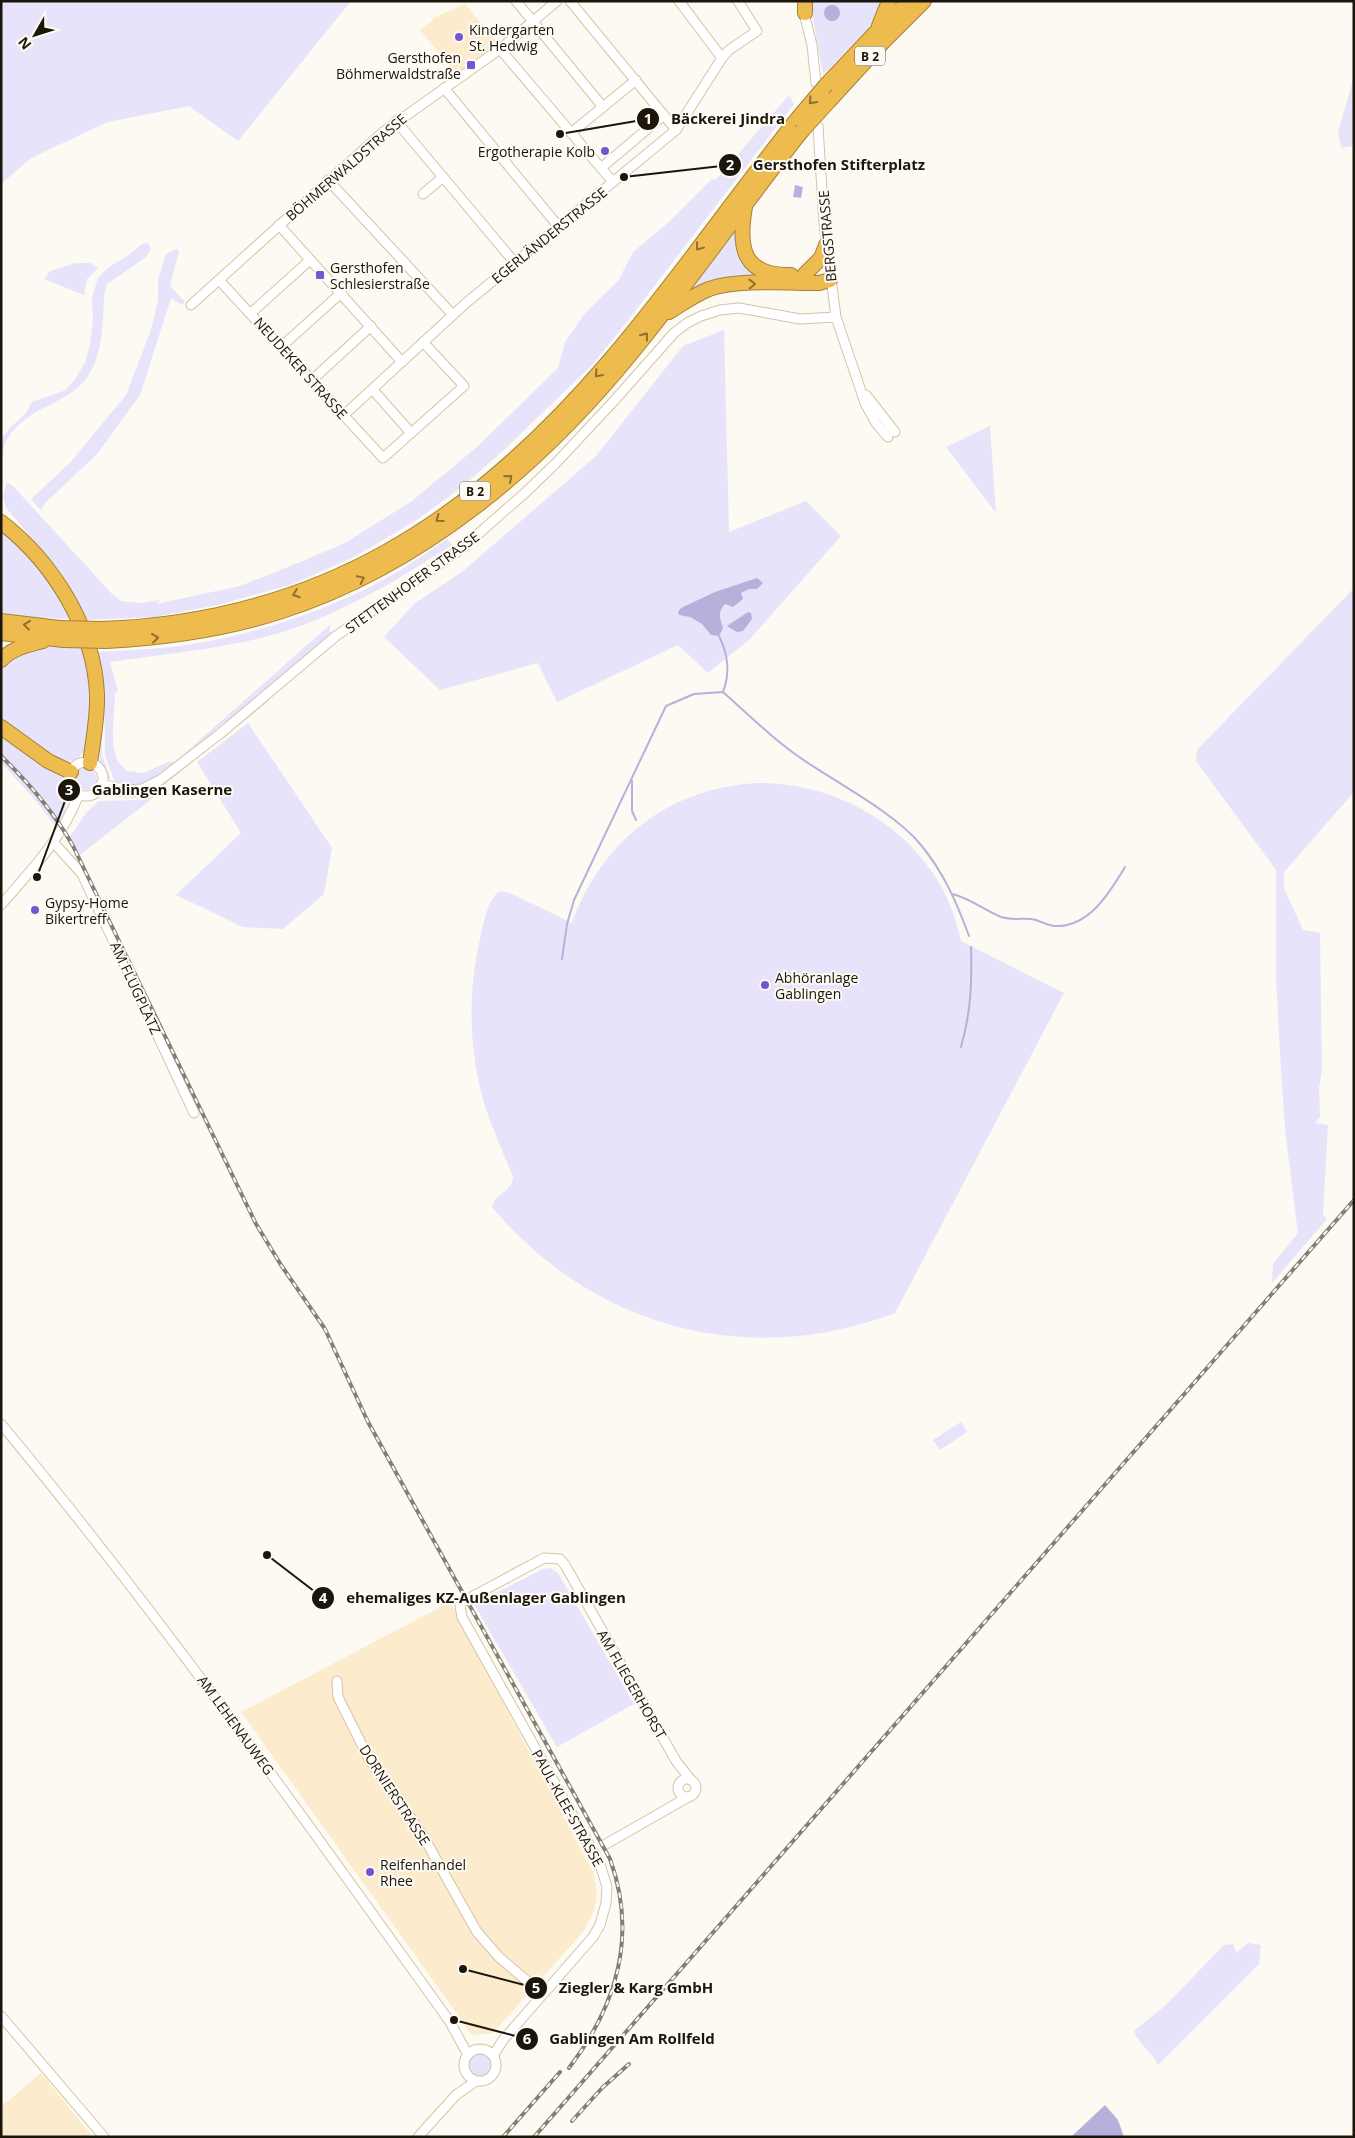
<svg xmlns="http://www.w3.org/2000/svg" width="1355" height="2138" font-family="'Open Sans',sans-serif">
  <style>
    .built { fill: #fceccd }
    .green { fill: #e6e3fb }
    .water { fill: #b6b1db }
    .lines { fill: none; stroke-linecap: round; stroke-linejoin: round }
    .stream { stroke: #b6b1db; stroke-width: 2 }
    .minor-casing { stroke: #d4c4a5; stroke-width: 11 }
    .highway-casing { stroke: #a48136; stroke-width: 16 }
    .minor { stroke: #fff; stroke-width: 9 }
    .highway { stroke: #eebb4e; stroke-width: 14 }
    .rail-casing { stroke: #847f76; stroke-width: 4 }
    .rail { stroke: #fdfaf3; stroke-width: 2; stroke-dasharray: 5.5; stroke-linecap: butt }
    .highway-bridge-casing { stroke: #a48136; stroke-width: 16; stroke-linecap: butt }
    .highway-bridge { stroke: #eebb4e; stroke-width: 14 }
    .oneway { stroke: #8f702f }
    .poi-dot { fill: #7356d0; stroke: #fdfaf3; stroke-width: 2 }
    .labels { text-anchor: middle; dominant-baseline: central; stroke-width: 4; stroke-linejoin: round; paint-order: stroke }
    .shield { fill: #fdfaf3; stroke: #5f5a50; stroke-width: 1 }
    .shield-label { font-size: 12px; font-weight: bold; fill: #1b150a }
    .poi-label { font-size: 14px; fill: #1b150a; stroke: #fdfaf3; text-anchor: start }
    .street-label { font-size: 14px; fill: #1b150a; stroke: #fdfaf3 }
    .leader { fill: none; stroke: #1b150a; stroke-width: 2 }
    .callout-dot { fill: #1b150a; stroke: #fdfaf3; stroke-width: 2 }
    .mark-label { font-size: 15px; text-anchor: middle; font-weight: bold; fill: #fff }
    .callout-label { font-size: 15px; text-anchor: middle; font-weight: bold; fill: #1b150a; stroke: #fdfaf3; stroke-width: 4; stroke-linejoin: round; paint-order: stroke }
  </style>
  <rect width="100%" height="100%" fill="#fdfaf3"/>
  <g class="built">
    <path d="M465,4L499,44L456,74L420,30L437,16Z"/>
    <path d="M450,1602L594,1874L597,1894L594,1911L583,1932L493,2033L472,2035L241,1712Z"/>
    <path d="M41,2073L93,2137H1V2107Z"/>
  </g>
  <g class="green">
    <path d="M1,1H351L238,141L189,106L108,122L31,158L1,184Z"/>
    <path d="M810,1H885L872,24L823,75Z"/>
    <path d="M1354,77V146L1341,148L1338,132Z"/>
    <path d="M789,95L794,104L629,319L593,364L506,448L462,487L418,519L356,556L293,584L218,605L154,617L84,620L71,590L61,572L6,508L3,496L7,482L13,486L112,594L121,601L139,603L161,600L156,604L240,586L298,563L345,543L412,501L477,447L558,368L565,342L585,313L618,281L633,252L669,222L712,179L716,180Z"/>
    <path d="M740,221L738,230L767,275L684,297Z"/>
    <path d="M148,243L151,249L146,257L107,284C103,294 104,307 103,318C102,336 99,360 88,376C68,406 26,405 6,441C2,448 4,451 1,458V440L9,429L26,413L32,402L66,390L76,378L85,362L90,345L93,320L92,298L98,278L109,267L129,255L142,244Z"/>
    <path d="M177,249L179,251L170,286L185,302L182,305L171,298L140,395L97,454L44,504L42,509H39L31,499L70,463L126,395L151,330L158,300V280L166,254Z"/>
    <path d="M75,263H90L98,268L87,279L84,295L44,279L50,271Z"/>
    <path d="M724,330L729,532L806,501L841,536L750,639L708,673L678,645L557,702L538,663L440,690L384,637L414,604L462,572L596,456L683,346Z"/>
    <path d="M990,426L996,513L946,447Z"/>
    <path d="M1,530C35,554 52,584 72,619L35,618L1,613Z"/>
    <path d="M447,539L452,545C391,584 328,622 257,639C209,650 159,655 110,662L118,691L115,693C115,713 109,740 117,759C118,763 124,768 127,771L144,773L168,762L176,761L331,624L329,631L334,632C305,656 277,683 247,707C236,716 219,723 212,735L158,777L136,786L115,782L105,756L104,683L96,652C130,650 165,649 199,643C264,632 342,605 399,571C415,561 431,550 447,539Z"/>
    <path d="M1354,588V792L1284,872V888L1303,930L1320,933L1322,1070L1319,1088L1320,1117L1315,1123L1328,1125L1323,1214L1327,1219L1272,1283L1273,1264L1298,1233L1285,1129L1280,1054L1276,976V870L1196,761L1197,750Z"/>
    <path d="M40,646L83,648C85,661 89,673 90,686C92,703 94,765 67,761C46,758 19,734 1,722V664L10,655Z"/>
    <path d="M266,699L270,700L163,786L150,793L135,798L111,797V794L126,796L140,794L154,788L194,761Z"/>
    <path d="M102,703V755L111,780C91,764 101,725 102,703Z"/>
    <path d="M248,723L332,848L324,894L283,929L243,927L176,895L241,833L197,762Z"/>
    <path d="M1,733L61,775C73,793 65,812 58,830L36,801L1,762Z"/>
    <path d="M84,767L92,769L97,777L96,785L90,790L80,789C71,782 73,771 84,767Z"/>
    <path d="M759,783C853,783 943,846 961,941L1064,993L895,1313C748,1369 593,1328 492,1207C493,1194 514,1191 513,1177C504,1154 494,1133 486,1109C469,1055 467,995 480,939C483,925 487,903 497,893L501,891L510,893L572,923C602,840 670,787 759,783Z"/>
    <path d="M161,791L154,797L80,855L69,838L86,813L99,801L141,800Z"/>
    <path d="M961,1422L967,1432L940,1450L933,1440Z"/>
    <path d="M551,1568L558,1573L634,1704L557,1747L474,1604L543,1569Z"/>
    <path d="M1248,1943L1261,1945L1259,1964L1158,2065C1153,2052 1138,2044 1134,2031L1166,2005L1224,1945L1233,1944L1236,1953Z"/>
    <circle cx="480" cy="2066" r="12"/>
  </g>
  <g class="water">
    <circle cx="832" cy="13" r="8"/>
    <path d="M795,185L803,187L801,198L793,197Z"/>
    <path d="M757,578L763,583L757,589H749L741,593L743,599L733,607L725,604C717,613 720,618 723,628L719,636L711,635L702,624L690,617L679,615L678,612L681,608L715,592Z"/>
    <path d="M748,612L751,613L752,619L743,631L737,632L727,626Z"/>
    <path d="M1105,2105L1118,2120L1124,2137H1071Z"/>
  </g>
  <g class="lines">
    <g class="stream">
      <path d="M719,636C728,654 730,674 723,692"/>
      <path d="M632,781V811L636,820"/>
      <path d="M953,894C971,899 984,910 1001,917C1013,921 1025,917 1036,920C1042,922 1048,925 1054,926C1089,928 1110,892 1125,867"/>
      <path d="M562,959L567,924L574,900L666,706L694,694L723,692C750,716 775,741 805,761C839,784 896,814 921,845C944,873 957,903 969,936"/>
      <path d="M961,1047C971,1012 972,983 971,947"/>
    </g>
    <defs>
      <g id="minor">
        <path d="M516,1L603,107"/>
        <path d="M570,1L676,130"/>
        <path d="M679,1L722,58"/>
        <path d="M803,9L812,45L816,83"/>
        <path d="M500,49L613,182"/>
        <path d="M444,88L559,227"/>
        <path d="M396,121L515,263"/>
        <path d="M818,126L824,224L836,317L865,403L876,423L888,437"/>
        <path d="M571,133L636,80"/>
        <path d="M601,168L664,115"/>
        <path d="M328,180L453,315"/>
        <path d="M423,194L443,177"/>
        <path d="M279,225L402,362"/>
        <path d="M219,280L383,458L464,386L423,342"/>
        <path d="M191,305L383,132L500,49L557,1"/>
        <path d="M251,313L310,260"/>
        <path d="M281,347L341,293"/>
        <path d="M312,380L371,326"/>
        <path d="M373,390L411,433"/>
        <path d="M866,395L895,432"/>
        <path d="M344,415L466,303L676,130L722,58L729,50L757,31L738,1"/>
        <circle cx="86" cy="779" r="17"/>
        <path d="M101,784L127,790L142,789L160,780L221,733L336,636L461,549L526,492L555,464L613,402L674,333L687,323L701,316L720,310L739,308L800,319L836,317"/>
        <path d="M54,843L82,874L194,1113"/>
        <path d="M1,905C33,868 61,840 79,794"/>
        <path d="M1,1424C161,1616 305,1820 450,2022L468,2055"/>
        <path d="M337,1681L338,1697L369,1759L422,1834L477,1932L499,1957L542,1994"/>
        <circle cx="687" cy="1788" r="9"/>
        <path d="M606,1844L690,1796"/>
        <path d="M1,2016L104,2137"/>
        <circle cx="480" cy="2065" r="16"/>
        <path d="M493,2056L503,2040L593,1937L600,1925L606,1903L607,1887L600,1864L462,1617L460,1606L462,1602L544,1558L560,1559L565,1565L676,1761L691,1780"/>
        <path d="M418,2137L456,2095L476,2081"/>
      </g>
      <g id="highway">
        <path d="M805,13V1"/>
        <path d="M879,26L889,1"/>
        <path d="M826,85L875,33L909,1"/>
        <path d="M830,100L884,41L924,1"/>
        <path d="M745,207C738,247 742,276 791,275"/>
        <path d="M804,275L821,258L826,245"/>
        <path d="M669,312C682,304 694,295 709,289C739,279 787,283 819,283L830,280"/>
        <path d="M1,522C53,562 94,628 97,694C98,717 93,740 90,763"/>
        <path d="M1,621L59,628"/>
        <path d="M102,629C318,621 472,522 609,361C676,283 734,198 798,118"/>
        <path d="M1,633L64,640"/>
        <path d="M106,641C165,638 223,630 279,612C421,567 541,465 634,350C692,279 744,204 801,132"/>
        <path d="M1,660C12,648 28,645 43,641"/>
        <path d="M1,727L48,761L71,772"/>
      </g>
    </defs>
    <use href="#minor" class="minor-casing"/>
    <use href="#highway" class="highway-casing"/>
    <use href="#minor" class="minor"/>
    <use href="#highway" class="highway"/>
    <defs>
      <g id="rail">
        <path d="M1,756C29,783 54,812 73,846L256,1224L281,1265L325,1329L368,1422L610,1859C638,1936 617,2005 569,2068"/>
        <path d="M572,2121L602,2088L629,2064"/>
        <path d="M503,2137L560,2072"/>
        <path d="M534,2137L1354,1200"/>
      </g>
    </defs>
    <use href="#rail" class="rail-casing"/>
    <use href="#rail" class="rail"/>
    <defs>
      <g id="highway-bridge">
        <path d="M798,118L826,85"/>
        <path d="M801,132L830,100"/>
        <path d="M59,628L102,629"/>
        <path d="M64,640L106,641"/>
      </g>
    </defs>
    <use href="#highway-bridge" class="highway-bridge-casing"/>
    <use href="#highway-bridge" class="highway-bridge"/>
  </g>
  <defs><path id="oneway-chevron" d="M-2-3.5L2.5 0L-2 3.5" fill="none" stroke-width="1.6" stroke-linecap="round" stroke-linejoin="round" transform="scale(1.25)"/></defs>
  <g class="oneway">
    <use href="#oneway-chevron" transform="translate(812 101) rotate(132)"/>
    <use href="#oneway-chevron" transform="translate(699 247) rotate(127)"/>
    <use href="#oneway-chevron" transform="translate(752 284) rotate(-1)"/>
    <use href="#oneway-chevron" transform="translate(645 336) rotate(-52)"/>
    <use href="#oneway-chevron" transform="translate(598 374) rotate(132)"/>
    <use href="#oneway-chevron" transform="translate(509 478) rotate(-41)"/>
    <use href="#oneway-chevron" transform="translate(439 519) rotate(144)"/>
    <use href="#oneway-chevron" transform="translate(361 579) rotate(-26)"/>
    <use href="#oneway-chevron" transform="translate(296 594) rotate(160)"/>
    <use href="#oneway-chevron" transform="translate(27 625) rotate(-173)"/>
    <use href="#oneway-chevron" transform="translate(155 638) rotate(-6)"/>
  </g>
  <g class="poi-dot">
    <circle cx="459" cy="37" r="5"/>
    <rect x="466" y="60" width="10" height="10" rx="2.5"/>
    <circle cx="605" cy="151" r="5"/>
    <rect x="315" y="270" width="10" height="10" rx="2.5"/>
    <circle cx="35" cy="910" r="5"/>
    <circle cx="765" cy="985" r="5"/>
    <circle cx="370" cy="1872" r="5"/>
  </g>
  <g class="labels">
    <g class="shield">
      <rect x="855" y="46.5" width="30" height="19" rx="4"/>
      <rect x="460" y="481.5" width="30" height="19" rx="4"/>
    </g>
    <g class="shield-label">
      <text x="870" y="56">B 2</text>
      <text x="475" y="491">B 2</text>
    </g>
    <g class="poi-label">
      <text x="469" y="29">Kindergarten<tspan x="469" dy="16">St. Hedwig</tspan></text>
      <text x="461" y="57" text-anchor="end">Gersthofen<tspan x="461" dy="16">Böhmerwaldstraße</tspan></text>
      <text x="595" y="151" text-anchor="end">Ergotherapie Kolb</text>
      <text x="330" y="267">Gersthofen<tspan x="330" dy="16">Schlesierstraße</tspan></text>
      <text x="45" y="902">Gypsy-Home<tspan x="45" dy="16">Bikertreff</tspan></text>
      <text x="775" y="977">Abhöranlage<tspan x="775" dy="16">Gablingen</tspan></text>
      <text x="380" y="1864">Reifenhandel<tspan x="380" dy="16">Rhee</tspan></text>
    </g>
    <g class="street-label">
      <text transform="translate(346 167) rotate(-41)">BÖHMERWALDSTRASSE</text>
      <text transform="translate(549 235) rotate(-39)">EGERLÄNDERSTRASSE</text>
      <text transform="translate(827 236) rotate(-95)">BERGSTRASSE</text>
      <text transform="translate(301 368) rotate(48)">NEUDEKER STRASSE</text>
      <text transform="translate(412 582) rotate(-36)">STETTENHOFER STRASSE</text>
      <text transform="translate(136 988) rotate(65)">AM FLUGPLATZ</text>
      <text transform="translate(632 1684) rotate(60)">AM FLIEGERHORST</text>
      <text transform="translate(236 1725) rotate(54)">AM LEHENAUWEG</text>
      <text transform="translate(395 1795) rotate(57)">DORNIERSTRASSE</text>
      <text transform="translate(568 1808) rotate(61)">PAUL-KLEE-STRASSE</text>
    </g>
  </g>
  <path class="leader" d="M560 134L648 119M624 177L730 165M37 877L69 790M267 1555L323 1598M463 1969L536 1988M454 2020L527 2039"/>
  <g class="callout-dot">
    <circle cx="560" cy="134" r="5"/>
    <circle cx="624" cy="177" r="5"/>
    <circle cx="37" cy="877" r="5"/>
    <circle cx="267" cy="1555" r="5"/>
    <circle cx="463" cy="1969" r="5"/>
    <circle cx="454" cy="2020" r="5"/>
    <circle cx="648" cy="119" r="12"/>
    <circle cx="730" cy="165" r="12"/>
    <circle cx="69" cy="790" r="12"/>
    <circle cx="323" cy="1598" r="12"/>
    <circle cx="536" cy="1988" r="12"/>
    <circle cx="527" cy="2039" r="12"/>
  </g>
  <g class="mark-label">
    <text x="648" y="124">1</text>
    <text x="730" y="170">2</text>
    <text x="69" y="795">3</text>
    <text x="323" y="1603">4</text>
    <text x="536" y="1993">5</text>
    <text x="527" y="2044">6</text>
  </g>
  <g class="callout-label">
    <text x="728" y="124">Bäckerei Jindra</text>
    <text x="839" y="170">Gersthofen Stifterplatz</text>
    <text x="162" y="795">Gablingen Kaserne</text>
    <text x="486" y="1603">ehemaliges KZ-Außenlager Gablingen</text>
    <text x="636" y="1993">Ziegler &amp; Karg GmbH</text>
    <text x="632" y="2044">Gablingen Am Rollfeld</text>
  </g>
  <rect width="1355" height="2138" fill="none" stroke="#1b150a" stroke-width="5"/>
  <g transform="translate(35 35) rotate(231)" stroke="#fdfaf3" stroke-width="4" paint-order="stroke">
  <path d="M0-4L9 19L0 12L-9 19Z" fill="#1b150a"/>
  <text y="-8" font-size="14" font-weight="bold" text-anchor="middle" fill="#1b150a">N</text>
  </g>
</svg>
